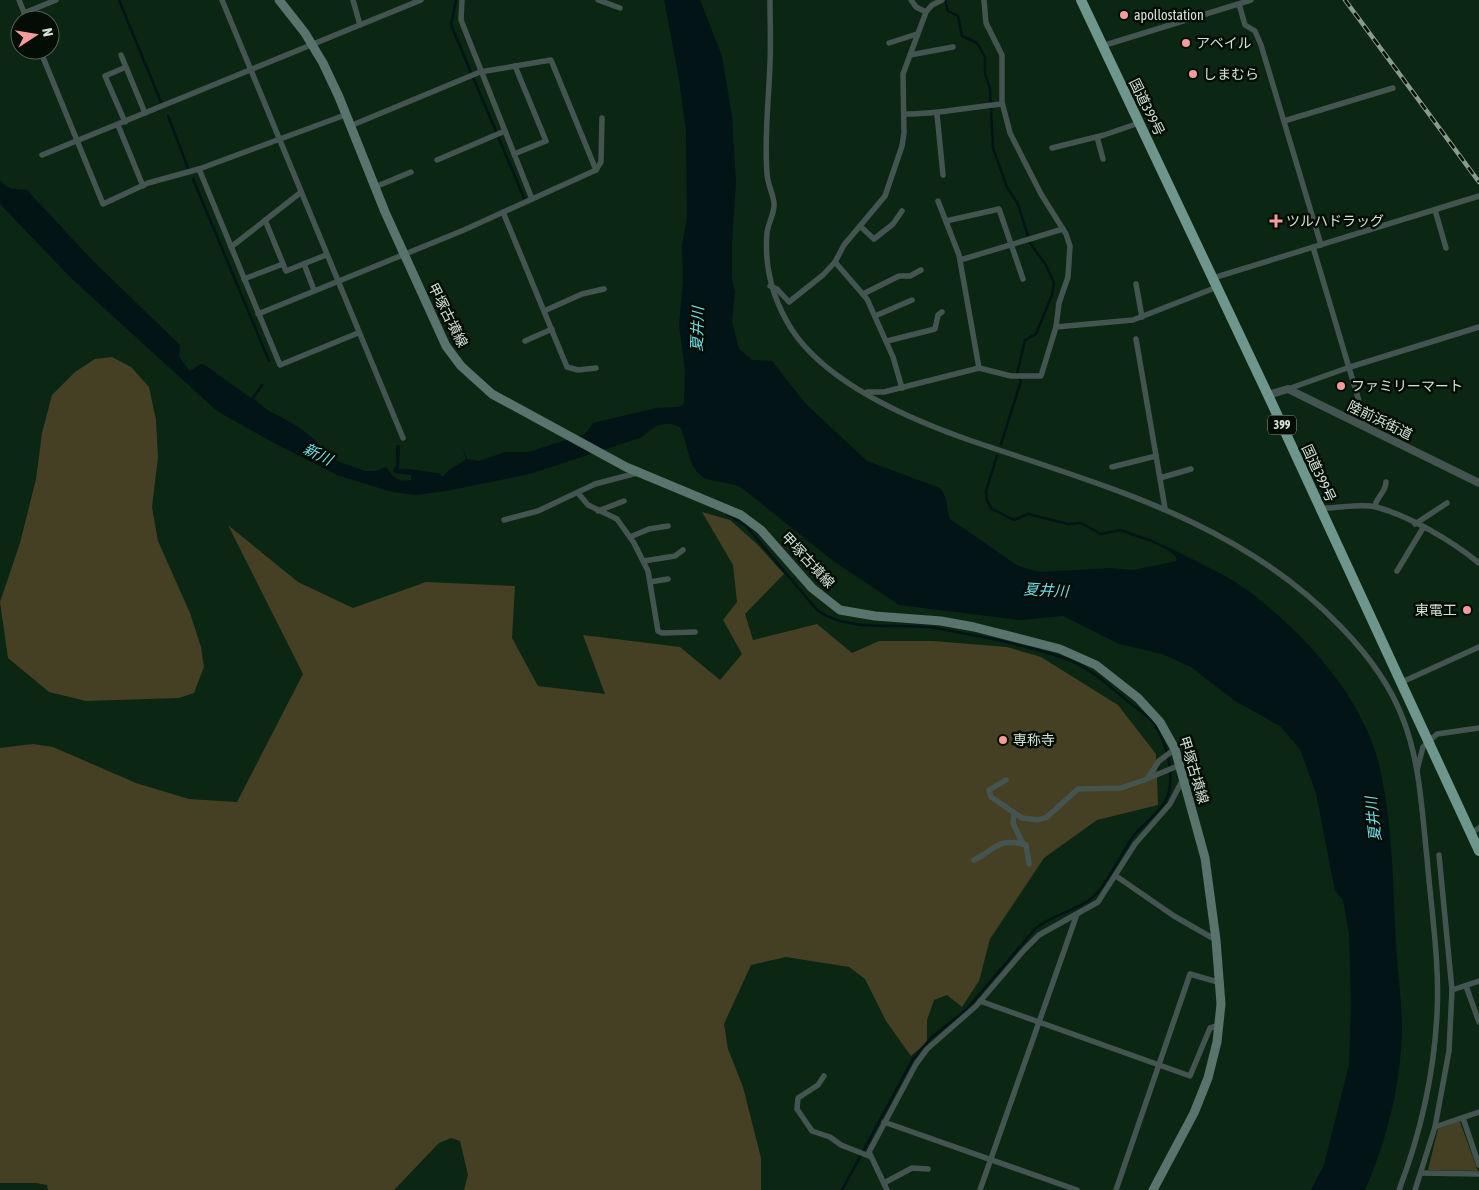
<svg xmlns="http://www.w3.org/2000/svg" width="1479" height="1190" font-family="'Asap Condensed','Noto Sans JP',sans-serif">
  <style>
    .green { fill: #453f23 }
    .water { fill: #021416 }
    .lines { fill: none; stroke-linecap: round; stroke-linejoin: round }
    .stream { stroke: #021416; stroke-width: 2.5 }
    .minor { stroke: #445551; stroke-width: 5.5 }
    .tertiary { stroke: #445551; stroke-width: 8 }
    .secondary { stroke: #58746c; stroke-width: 9 }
    .trunk { stroke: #6e968c; stroke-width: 10 }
    .rail-casing { stroke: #889c8d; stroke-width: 4.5 }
    .rail { stroke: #030c05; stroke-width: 2.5; stroke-dasharray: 8; stroke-linecap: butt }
    .poi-dot { fill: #f59b9b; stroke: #030c05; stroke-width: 2 }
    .labels { text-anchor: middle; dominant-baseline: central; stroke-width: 5; stroke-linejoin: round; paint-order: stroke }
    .shield { fill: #030c05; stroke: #94a297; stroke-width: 1 }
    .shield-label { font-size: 12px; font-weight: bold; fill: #d2e2d5 }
    .poi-label { font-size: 14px; fill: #d2e2d5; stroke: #030c05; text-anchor: start }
    .street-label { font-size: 14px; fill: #d2e2d5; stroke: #030c05 }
    .water-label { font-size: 15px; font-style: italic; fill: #77dfe8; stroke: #030c05 }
  </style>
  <rect width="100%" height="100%" fill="#0b2613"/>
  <g class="green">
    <path d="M112,357L131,367L149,387L156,420L158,457L152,507L158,541L190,613L201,647L204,667L194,693L179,698L86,701L49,692L8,658L0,602L20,543L36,479L42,433L52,395L75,372L95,359Z"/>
    <path d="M702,512L730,520L758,545L784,574L745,614L753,640L817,624L852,653L879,641H933L1007,647L1041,657L1118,705L1156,754L1158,805L1097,820L1044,858L990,939L979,981L962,1007L947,995L934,1000L927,1020V1042L911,1056L886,1021L865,979L849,967L786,957L751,965L724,1024L728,1049L743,1087L761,1158V1190H464L468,1175L460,1141L451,1138L439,1143L394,1190H48L47,1185L36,1183H0V748L33,744L53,747L136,783L189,799L237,802L303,674L228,525L298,582L353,608L426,582L515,586L512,638L538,686L605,694L583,635L680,647L720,680L742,654L723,620L737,602L733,565Z"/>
    <path d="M1458,1122H1460L1478,1171L1428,1170L1438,1129Z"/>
  </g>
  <path class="water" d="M664,0H700L722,56L732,116L736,183L732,241V278L735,292L732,321L739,349L752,360L772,361L805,403L867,461L940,488C948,497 946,508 950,519L1018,566L1040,572L1110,568L1133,570L1177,561L1176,557L1162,544C1193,560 1227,574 1254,595C1310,640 1366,701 1381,773C1393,830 1393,889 1396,946C1398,974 1402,1002 1402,1029C1401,1083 1387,1141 1365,1190H1311L1324,1165L1349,1065L1351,1003L1349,934L1343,900L1335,891L1316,793L1300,749L1280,726L1235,701L1191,667L1162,654L1119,644L1063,616L1021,620L899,605L832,560L742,488C731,482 719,483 707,479C688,472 688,443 680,427C664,420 655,425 642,437L530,474L446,491L416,495L392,492L337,475L274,443L217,411L71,278L0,204V180C9,191 14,188 27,190L93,261L180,345L179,357L190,371L201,364L205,365L251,398L262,383L264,385L254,399L269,411L299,427L314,439L332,459L365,471H376L386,467C393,476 397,483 411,480V475L395,473L393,470L396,465V445L400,446L399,469C413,468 426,473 440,473L441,476H444C448,468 461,464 466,459L462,444L467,459L479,461L505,452H528L585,434L593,423L656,408L679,407L684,404L685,371L679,325L683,281L682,245L687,218L686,131L679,79Z"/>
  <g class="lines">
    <g class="stream">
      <path d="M119,0L161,102"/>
      <path d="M456,0L451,25L524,198"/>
      <path d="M945,0L948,11L958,16L962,36L977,43L985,57V73L990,89L993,148L1007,187L1018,204L1030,243L1046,265L1054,283L1052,295L1036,334L1025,340L1017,374L1021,381L1001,444"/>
      <path d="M168,116L188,168"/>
      <path d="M193,179L269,361"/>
      <path d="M997,456L986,491L987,501L992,509L1014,520L1028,514L1068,524L1081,523L1101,534L1120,530L1152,541L1170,550"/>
      <path d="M727,514L746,526L817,610C851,634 897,622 935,628C978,636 1023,644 1064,658C1090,667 1109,686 1130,703C1137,709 1147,715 1153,722C1166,741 1175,772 1168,795C1162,812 1142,824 1132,838C1120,856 1107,885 1092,898C1076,911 1052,914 1035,929L967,1009L931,1038L913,1059L842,1190"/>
    </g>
    <g class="minor">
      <path d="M19,0L27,20"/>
      <path d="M222,0L403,438"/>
      <path d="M353,0L360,25"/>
      <path d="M462,0L461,20L532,199"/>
      <path d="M598,0L620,8"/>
      <path d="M770,0C770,21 771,42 770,63C769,99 764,136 767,173C767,183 773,193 774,203C775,213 768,223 767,233C764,268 773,300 792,330C828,384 909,419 969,440C1103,486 1241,521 1342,628C1368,655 1390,684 1403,719C1420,762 1422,812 1427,858C1431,908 1440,964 1437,1014C1434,1073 1420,1135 1399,1190"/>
      <path d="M911,0L916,7L926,12"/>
      <path d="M984,0L986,23L1002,55V102L1010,133L1041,194L1066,234L1070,246L1068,277L1059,303L1056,327"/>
      <path d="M1239,4L1245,25L1255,31L1261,45L1321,245"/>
      <path d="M24,13L56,0"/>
      <path d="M889,43L917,34"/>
      <path d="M1102,46L1251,0"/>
      <path d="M40,50L103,204L148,183L199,169L345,115"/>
      <path d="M121,55L145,113"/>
      <path d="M910,55L953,47"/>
      <path d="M905,114C938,114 969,107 1002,104"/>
      <path d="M937,114L943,175"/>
      <path d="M1284,121L1393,88"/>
      <path d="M125,122L105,76L126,67"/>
      <path d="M118,125L143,186"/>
      <path d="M1097,137L1103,159"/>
      <path d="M1052,148L1104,135L1139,123"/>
      <path d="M514,154L546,141L515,66"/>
      <path d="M42,155L421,0"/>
      <path d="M437,160L505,131"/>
      <path d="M199,169L280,365L358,333"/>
      <path d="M596,170L601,162L602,118"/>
      <path d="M375,187L411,172"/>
      <path d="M938,201L959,255L979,368"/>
      <path d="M1435,210L1446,248"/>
      <path d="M503,212L567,367L578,370L596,368"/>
      <path d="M265,220L286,271L326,255"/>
      <path d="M946,221L999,209L1023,279"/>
      <path d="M860,226L874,239L893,224L902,211"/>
      <path d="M231,247L300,193"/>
      <path d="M1313,247L1367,428"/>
      <path d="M960,260L1063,229"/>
      <path d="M835,262L867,299L893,357L902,388"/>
      <path d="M304,264L314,290"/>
      <path d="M1213,278L1479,196"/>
      <path d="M244,279L283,264"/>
      <path d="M1136,284L1142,317"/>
      <path d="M770,286L777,289L789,302L823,275L835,262L844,245L885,196L902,146L904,133L903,74L926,12L932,5L942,0"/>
      <path d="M863,294L899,276H910L921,270"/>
      <path d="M544,311L582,294L604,289"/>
      <path d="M258,314L464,230L596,170L551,60L480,72L350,126"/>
      <path d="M875,316L912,300"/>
      <path d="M1136,339L1165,508"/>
      <path d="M525,341L552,329"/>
      <path d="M887,341L935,329L938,315L942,312"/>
      <path d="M1288,389L1350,367L1479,327"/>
      <path d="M867,392H884L979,368L1011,376H1041L1056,327L1133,320L1217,287"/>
      <path d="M1112,467L1156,456"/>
      <path d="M1160,478L1191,469"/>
      <path d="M578,493L588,505L617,519L634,543L648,571L658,631L662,633L695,632"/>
      <path d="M1375,506C1377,496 1386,492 1386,482"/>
      <path d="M598,511L624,501"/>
      <path d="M1319,511L1325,508C1341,508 1362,503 1376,507C1410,516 1452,541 1479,563"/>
      <path d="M504,520L538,511L595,484L637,473"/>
      <path d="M1415,524L1447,503"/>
      <path d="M630,537L649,529L668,526"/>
      <path d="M644,561L675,556L683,550"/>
      <path d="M1397,571L1423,528"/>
      <path d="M650,582L668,579"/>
      <path d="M1402,682L1479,647"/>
      <path d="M1417,770L1423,747L1437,734L1479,728"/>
      <path d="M1149,778L1180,765"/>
      <path d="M1006,780L989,790L991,797L1022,818L1038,820L1047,817L1078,789L1121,788L1147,779L1159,761L1175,749"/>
      <path d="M1014,813L1013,823L1023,844"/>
      <path d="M1471,833L1479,828"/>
      <path d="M974,860C996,849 998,837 1026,845L1029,864"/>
      <path d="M1116,876L1174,916L1216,940"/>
      <path d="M1466,986L1479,1022"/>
      <path d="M1452,990L1479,981"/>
      <path d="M980,1001L1190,1076L1210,1028L1220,1025"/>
      <path d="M824,1076L818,1085L798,1098L797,1109L812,1131L830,1137L841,1145L869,1156"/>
      <path d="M1463,1118L1479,1165"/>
      <path d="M884,1122L1077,1190"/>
      <path d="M1435,1127L1479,1112"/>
      <path d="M1421,1173L1479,1174"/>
      <path d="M884,1183L912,1168L928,1169"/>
      <path d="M887,1190L869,1152L916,1064L927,1049L976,1006L1024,950L1039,935L1098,902L1135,844L1170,804L1183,779"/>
      <path d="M980,1190L1077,914"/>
      <path d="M1116,1190L1190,974L1221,983"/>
      <path d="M1415,1190L1435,1127L1449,1051L1452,990L1439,855"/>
    </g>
    <path class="tertiary" d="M1268,395L1288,389L1479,483"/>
    <path class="secondary" d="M279,0L305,33L323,63L339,97L385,212L446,346L461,366L492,394L626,467L741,515L761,530L812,588L840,610L875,616L941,621L974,627L1060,649L1096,665L1138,698L1160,722L1175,749L1205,858L1216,940L1221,1004L1217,1042L1208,1078L1194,1113L1153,1190"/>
    <path class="trunk" d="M1081,0L1268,395L1479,851"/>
    <defs>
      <path id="rail" d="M1345,0L1479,182"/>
    </defs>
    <use href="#rail" class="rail-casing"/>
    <use href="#rail" class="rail"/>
  </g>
  <g class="poi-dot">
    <circle cx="1124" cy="15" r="5"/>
    <circle cx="1186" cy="43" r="5"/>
    <circle cx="1193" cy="74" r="5"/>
    <path d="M1273.5 213.5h5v5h5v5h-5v5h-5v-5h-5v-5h5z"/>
    <circle cx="1341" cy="386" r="5"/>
    <circle cx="1467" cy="610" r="5"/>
    <circle cx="1003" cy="740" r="5"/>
  </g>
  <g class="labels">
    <rect class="shield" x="1268" y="415.5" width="28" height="19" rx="4"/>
    <g class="shield-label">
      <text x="1282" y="425">399</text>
    </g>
    <g class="poi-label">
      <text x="1134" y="15">apollostation</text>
      <text x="1196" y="43">アベイル</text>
      <text x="1203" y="74">しまむら</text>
      <text x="1286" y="221">ツルハドラッグ</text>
      <text x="1351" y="386">ファミリーマート</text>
      <text x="1457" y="610" text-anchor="end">東電工</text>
      <text x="1013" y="740">専称寺</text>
    </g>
    <g class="street-label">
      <text transform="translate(1147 107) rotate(64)">国道399号</text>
      <text transform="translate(448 315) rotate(63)">甲塚古墳線</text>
      <text transform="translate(1380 420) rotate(26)">陸前浜街道</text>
      <text transform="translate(1319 473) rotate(65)">国道399号</text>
      <text transform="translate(808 560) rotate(47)">甲塚古墳線</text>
      <text transform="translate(1194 770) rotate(73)">甲塚古墳線</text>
    </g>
    <g class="water-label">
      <text transform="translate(697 329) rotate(-88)">夏井川</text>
      <text transform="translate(318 454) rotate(26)">新川</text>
      <text transform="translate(1046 590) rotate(3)">夏井川</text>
      <text transform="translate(1373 819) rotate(-96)">夏井川</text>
    </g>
  </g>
  <g transform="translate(35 35) rotate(78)"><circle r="24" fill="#030c05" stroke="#566258"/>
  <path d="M0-4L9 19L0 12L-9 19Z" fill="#f59b9b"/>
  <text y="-8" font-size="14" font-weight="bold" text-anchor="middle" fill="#d2e2d5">N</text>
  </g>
</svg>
